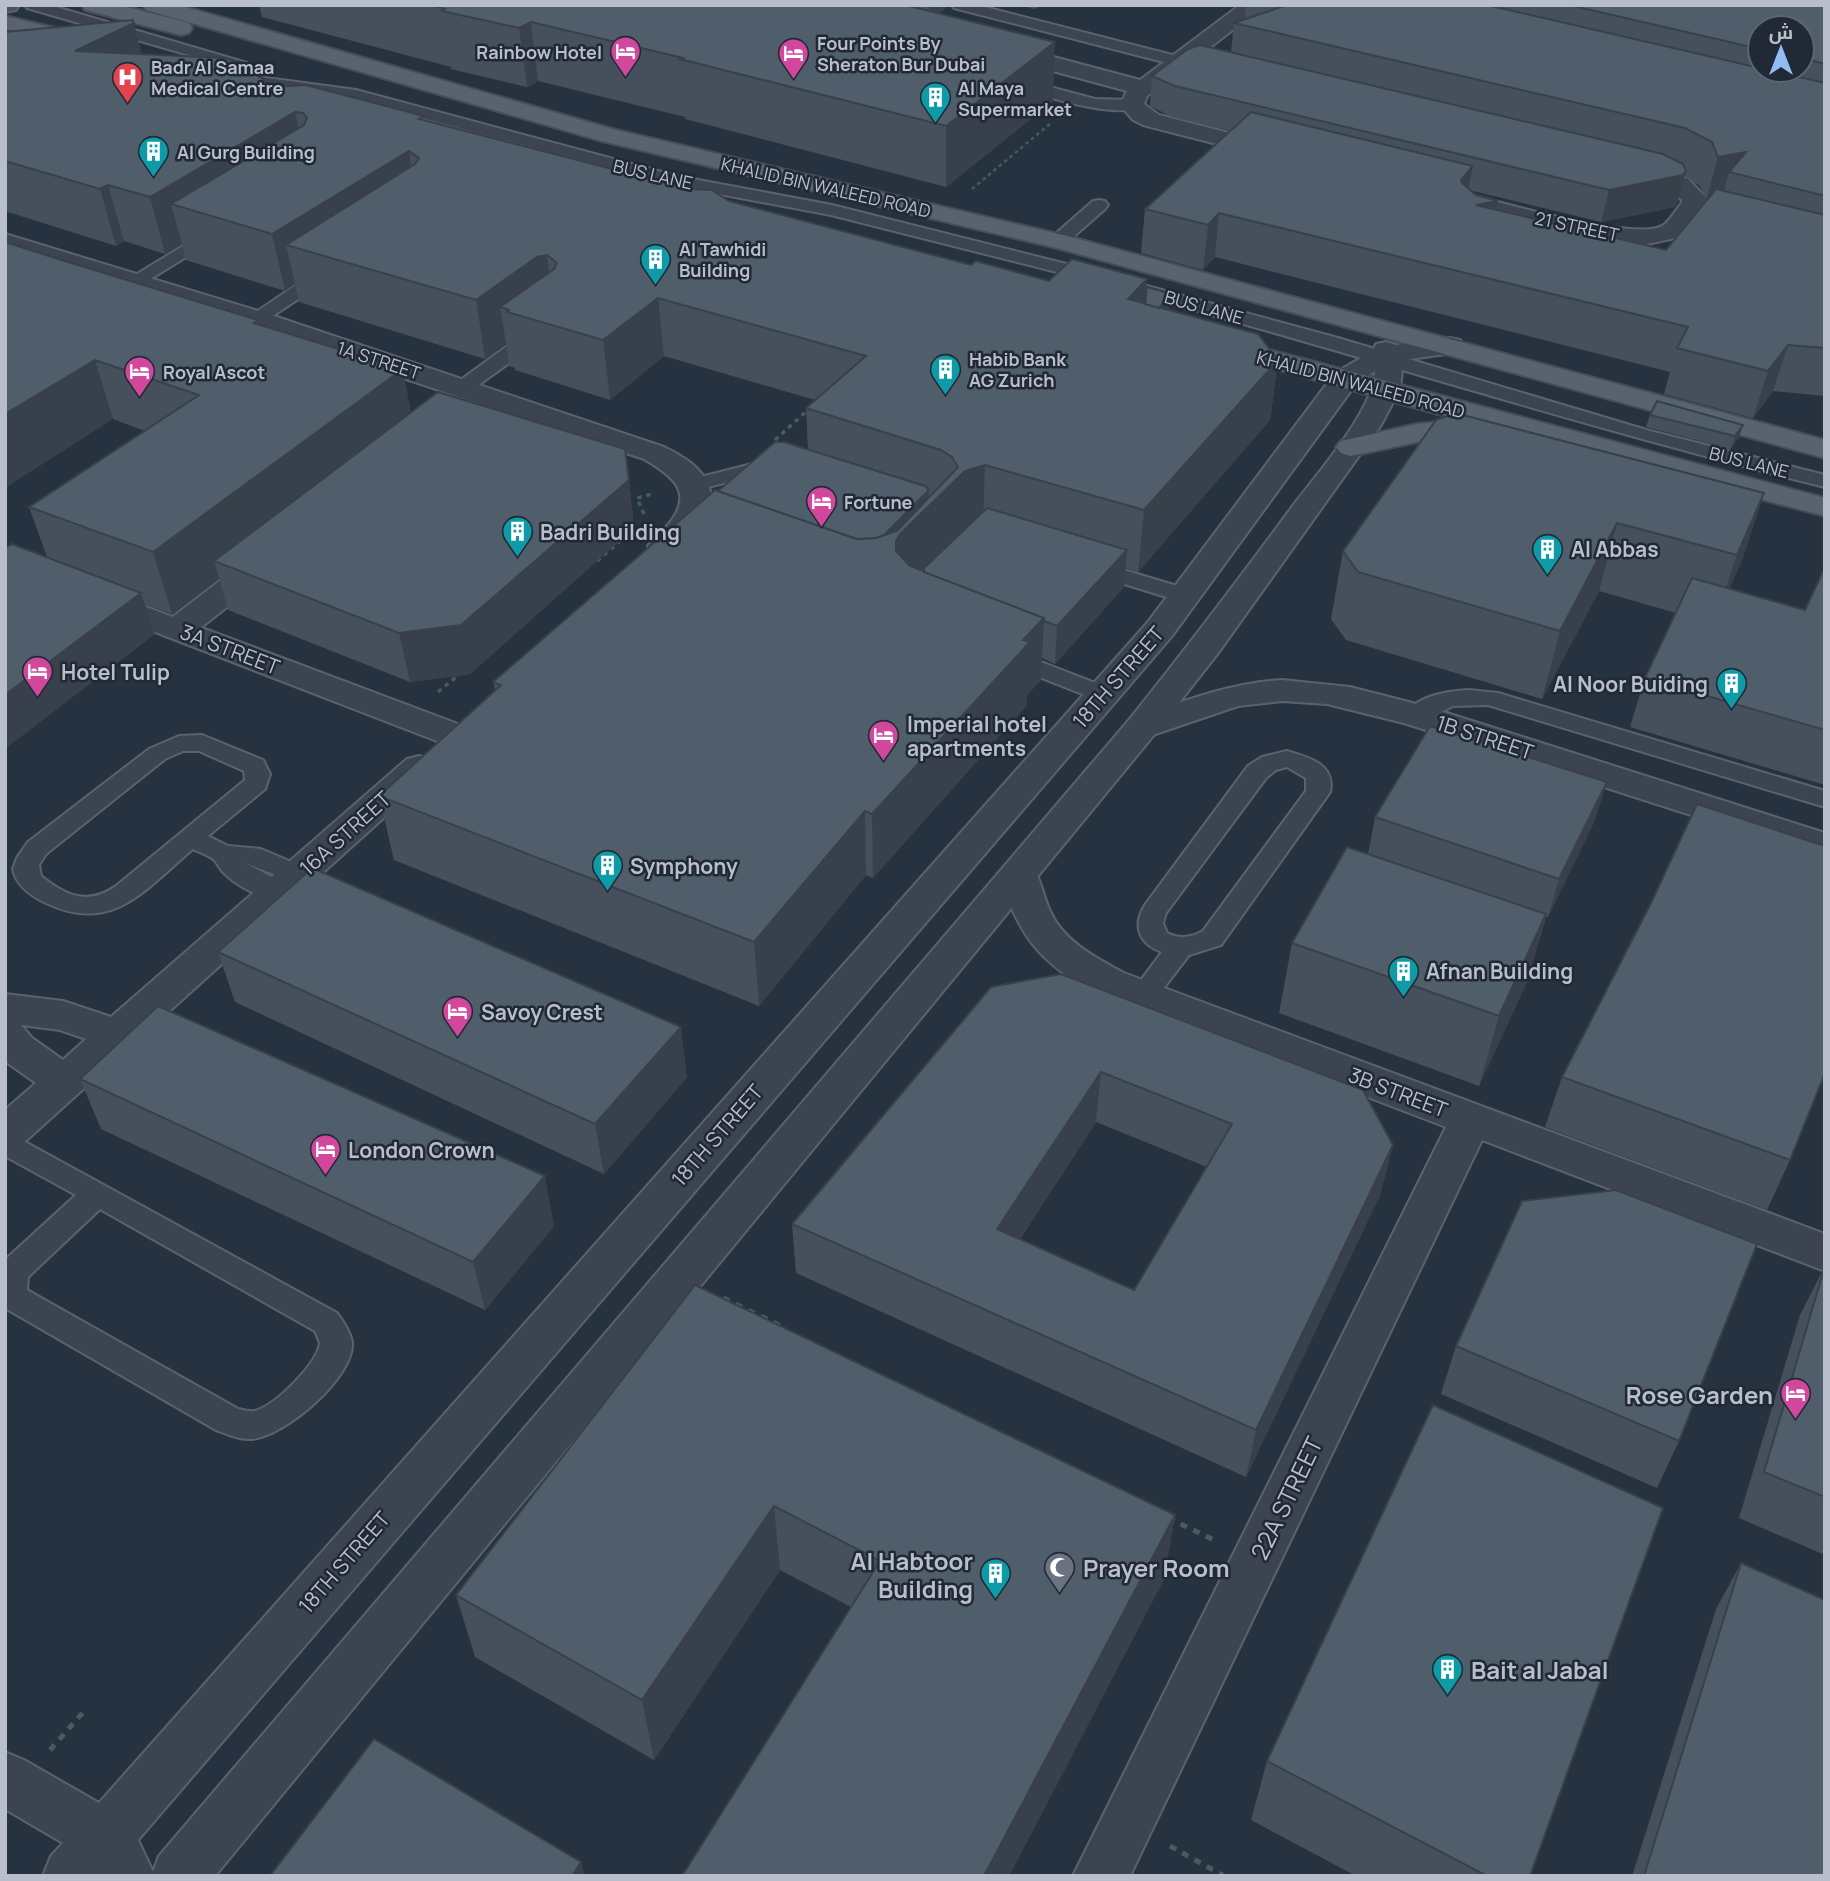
<svg xmlns="http://www.w3.org/2000/svg" width="1830" height="1881" font-family="Manrope,Cairo,sans-serif">
  <style>
    .lines { fill: none; stroke-linecap: round; stroke-linejoin: round }
    .service-casing { stroke: #59626d; stroke-width: 4 }
    .pedestrian-casing { stroke: #59626d; stroke-width: 4 }
    .minor-casing { stroke: #59626d; stroke-width: 4 }
    .tertiary-casing { stroke: #59626d; stroke-width: 4 }
    .secondary-casing { stroke: #59626d; stroke-width: 4 }
    .primary-casing { stroke: #454d59; stroke-width: 4 }
    .path-far2 { stroke: #475c5e; stroke-width: 2.5; stroke-dasharray: 3.5 3.5; stroke-linecap: butt }
    .path-far1 { stroke: #475c5e; stroke-width: 3.5; stroke-dasharray: 4.5 4.5; stroke-linecap: butt }
    .path { stroke: #475c5e; stroke-width: 5; stroke-dasharray: 7 7; stroke-linecap: butt }
    .service { fill: #3b4450; fill-rule: evenodd }
    .pedestrian { fill: #3b4450; fill-rule: evenodd }
    .minor { fill: #3b4450; fill-rule: evenodd }
    .tertiary { fill: #3b4450; fill-rule: evenodd }
    .secondary { fill: #495363; fill-rule: evenodd }
    .primary { fill: #596370; fill-rule: evenodd }
    .wall { fill: #45505c; fill-rule: evenodd }
    .shaded-wall { fill: #38414b }
    .building { fill: #505d6b; stroke: #38414b; stroke-width: 2; fill-rule: evenodd }
    .labels { text-anchor: middle; dominant-baseline: central; stroke-width: 5; stroke-linejoin: round; paint-order: stroke }
    .far-poi-label { font-size: 18px; font-weight: bold; fill: #b8bfca; stroke: #202935; text-anchor: start }
    .far-street-label { font-size: 18px; fill: #b8bfca; stroke: #202935 }
    .poi-label { font-size: 21px; font-weight: bold; fill: #b8bfca; stroke: #202935; text-anchor: start }
    .street-label { font-size: 21px; fill: #b8bfca; stroke: #202935 }
    .near-poi-label { font-size: 24px; font-weight: bold; fill: #b8bfca; stroke: #202935; text-anchor: end }
    .near-street-label { font-size: 24px; fill: #b8bfca; stroke: #202935 }
  </style>
  <rect width="100%" height="100%" fill="#273240"/>
  <g class="lines">
    <defs>
      <g id="service">
        <path d="M25,5H49L247,63L250,66L247,69H237L27,8Z"/>
        <path d="M952,5H977L1184,58L1187,61L1179,66L954,8Z"/>
        <path d="M237,74L356,90L677,176L832,205L1102,273L1105,277L1096,282L831,215L677,186L355,100L232,82L229,79Z"/>
        <path d="M1020,79L1095,99L1132,100L1140,105C1123,122 1038,94 1014,87L1012,84L1014,81Z"/>
        <path d="M1099,200L1105,201L1108,205L1105,209L1064,245H1052L1049,241L1052,237L1093,201Z"/>
        <path d="M214,227L223,232L220,236L139,286H127L124,282Z"/>
        <path d="M327,267L336,272L333,276L262,323H248L246,319L321,268Z"/>
        <path d="M1136,283L1338,338L1650,431L1825,475V487C1591,429 1362,356 1130,292L1127,288L1130,284Z"/>
        <path d="M535,329L542,331L544,335L542,339L469,392H455L452,388L455,384L528,331Z"/>
        <path d="M773,463L780,465L783,469L780,473L752,476L692,491L685,489L682,485L685,481L752,464Z"/>
        <path d="M1090,560L1194,591L1197,596L1194,601L1186,603L1082,571L1079,566L1082,561Z"/>
        <path d="M1007,649L1111,689L1115,694L1111,699L1103,701L1095,699L999,661L996,656L999,651Z"/>
        <path d="M1469,690L1498,693L1825,791V807L1488,705L1453,706L1424,720L1416,722L1408,720L1404,715C1417,696 1448,691 1469,690Z"/>
        <path d="M202,735L263,760L270,774L265,789L208,836L228,846L261,849L308,869L312,875L308,881L299,884L245,863L289,886L293,892L289,898C270,904 237,887 223,872C219,868 217,862 213,859C208,855 199,852 193,849C145,889 113,935 46,903C31,896 16,886 13,869L17,858L28,842L149,749L179,736ZM183,751H199L244,771L245,780L116,886C88,906 66,896 41,876L39,865L46,854L165,759Z"/>
        <path d="M1287,751C1308,757 1336,764 1330,792L1221,945L1189,955L1153,1002L1143,1005L1133,1002L1130,995L1162,952C1139,944 1132,926 1145,905L1248,766L1262,757ZM1287,767L1306,778V791L1203,931C1191,938 1179,939 1167,933L1163,923L1166,913L1266,778L1276,770Z"/>
        <path d="M5,1131L337,1313C343,1321 350,1332 352,1342C355,1377 285,1436 252,1439C240,1440 227,1434 216,1430L5,1308V1260L76,1195L5,1156ZM100,1209L315,1331L320,1343C317,1364 276,1405 255,1411C250,1412 244,1410 238,1409L27,1290L28,1277Z"/>
      </g>
      <path id="pedestrian" d="M263,554L274,556L279,563L274,570L190,636L178,639L166,636L162,629L166,622L252,556Z"/>
      <g id="minor">
        <path d="M1240,5H1265L1147,96L1144,104L1159,115L1280,146L1283,151L1280,156L1271,158L1143,125L1133,120L1120,105L1127,91L997,56L994,51L997,46L1005,44L1140,80Z"/>
        <path d="M1630,163L1688,179L1706,198L1707,205L1680,237L1638,246L1599,241L1436,200L1433,195L1436,190L1445,188C1482,197 1637,244 1664,225C1670,220 1676,210 1681,204L1682,200L1670,189L1621,175L1618,170L1621,165Z"/>
        <path d="M5,234L265,313L664,447C682,456 702,467 709,487C716,507 692,543 675,553C667,557 660,554 653,553L648,546C654,538 661,533 667,526C696,493 673,476 644,459L245,325L5,250Z"/>
        <path d="M5,554L466,727L471,735L466,743L454,746L442,743L5,574Z"/>
        <path d="M1282,680L1350,687L1428,707L1825,833V858L1404,723L1327,704L1282,701L1238,706L1141,739L1129,736L1124,728L1129,720C1179,703 1228,683 1282,680Z"/>
        <path d="M419,756L431,759L437,767L431,775L20,1146L5,1151V1110L36,1083L5,1061V994L63,1001L111,1017L407,759ZM21,1025L60,1030L86,1039L63,1060L32,1038Z"/>
        <path d="M1019,861L1032,865C1041,879 1043,896 1050,911C1063,941 1096,958 1124,973L1825,1234V1271L1482,1140L1130,1876H1073L1446,1127L1096,993C1041,964 1017,935 1000,874L1006,865Z"/>
      </g>
      <path id="tertiary" d="M1450,338L1460,340L1464,346L1460,352L1403,360L1400,389L1381,425L1218,653L1153,736L215,1876H43L51,1856L63,1843L5,1809V1752L24,1760L99,1803L1148,622L1335,373L1373,351L1376,344L1386,342L1396,345ZM1375,371C1374,410 1316,475 1292,507C1239,579 1185,650 1129,720L159,1856L153,1872L138,1840L1172,636L1355,385Z"/>
      <path id="secondary" d="M5,5H19L16,10L5,12Z"/>
      <g id="primary">
        <path d="M82,5H119L189,23L192,28L189,33L181,35L85,10Z"/>
        <path d="M143,5H178L616,130L1067,236L1825,440V458L1053,247L602,141L146,10Z"/>
        <path d="M5,16L93,37L96,42L93,47L85,49L5,29Z"/>
        <path d="M1228,339L1825,498V516L1491,428L1487,433L1417,442L1351,456L1341,453L1336,447L1341,441L1417,424L1460,420L1218,353L1214,347L1218,341Z"/>
      </g>
    </defs>
    <use href="#service" class="service-casing"/>
    <use href="#pedestrian" class="pedestrian-casing"/>
    <use href="#minor" class="minor-casing"/>
    <use href="#tertiary" class="tertiary-casing"/>
    <use href="#secondary" class="secondary-casing"/>
    <use href="#primary" class="primary-casing"/>
    <path class="path-far2" d="M972,189L1051,123"/>
    <g class="path-far1">
      <path d="M775,440L810,408"/>
      <path d="M644,514L637,498L652,494"/>
      <path d="M597,561L625,537"/>
      <path d="M438,692L461,673"/>
    </g>
    <g class="path">
      <path d="M723,1298L781,1326"/>
      <path d="M1168,1518L1214,1540"/>
      <path d="M50,1750L86,1709"/>
      <path d="M1170,1846L1224,1876"/>
    </g>
    <use href="#service" class="service"/>
    <use href="#pedestrian" class="pedestrian"/>
    <use href="#minor" class="minor"/>
    <use href="#tertiary" class="tertiary"/>
    <use href="#secondary" class="secondary"/>
    <use href="#primary" class="primary"/>
  </g>
  <g class="wall">
    <path d="M259,5H950L939,13L1053,101L946,187L685,119V117L538,81L527,87L451,69V67L262,17Z"/>
    <path d="M1018,5H1042L1035,9Z"/>
    <path d="M1246,5H1825V396L1773,391L1753,418L1664,394L1670,372L1215,257L1203,270L1141,253L1145,209L1231,131L1172,117L1150,106L1152,76L1231,52L1234,23L1244,20ZM1760,28H1802V70H1760ZM1684,176L1700,186L1706,200L1666,250L1496,210L1498,201L1476,195L1469,190L1601,222L1675,207L1677,203Z"/>
    <path d="M5,32L142,54L274,87L425,121L971,265L1049,281L1147,287L1171,306L1167,310L1278,360L1270,420L1138,572L1126,568L1124,587L1055,664L1042,658L1041,680L1027,695V705L873,878L866,875L759,1006L394,860L379,796L495,690L493,682L718,491L808,450L806,408L815,400L664,356L610,400L515,370V368L509,366L506,343L485,359L299,302L295,284L285,291L186,260L182,244L165,254L124,241L116,246L5,211Z"/>
    <path d="M55,258L258,320L259,324L411,412L629,480L634,528L470,674L410,682L228,610L219,578L172,614L145,604L155,634L47,557L29,507L145,431L113,419Z"/>
    <path d="M1650,415L1739,437L1731,449L1646,427Z"/>
    <path d="M1764,493L1742,560L1729,589L1805,610L1825,567V785L1630,727L1645,678L1676,613L1599,591L1542,699L1346,640L1331,619L1343,551Z"/>
    <path d="M1375,817L1595,820L1548,917H1546L1526,984L1479,1086L1279,1013L1292,943L1368,854Z"/>
    <path d="M218,952L687,1077L604,1174L235,1002Z"/>
    <path d="M991,987L1393,1145L1380,1195L1246,1477L796,1273L792,1224ZM1096,1122L1207,1167L1134,1290L1020,1239Z"/>
    <path d="M1562,1077L1790,1160L1767,1210L1545,1127Z"/>
    <path d="M80,1079L554,1226L485,1310L101,1129Z"/>
    <path d="M1825,1266V1555L1739,1518L1800,1315Z"/>
    <path d="M695,1285L1175,1515L1164,1579L1009,1876H682L851,1607L780,1570L654,1760L475,1657L456,1595Z"/>
    <path d="M1456,1346L1679,1441L1657,1488L1441,1394Z"/>
    <path d="M1741,1563L1825,1876H1632L1716,1609Z"/>
    <path d="M1267,1761L1530,1876H1356L1251,1820Z"/>
  </g>
  <g class="shaded-wall">
    <path d="M929,5H950L929,20Z"/>
    <path d="M531,22L538,81L527,87L519,28Z"/>
    <path d="M134,23L147,75L75,51Z"/>
    <path d="M1055,42L1053,101L946,187V126Z"/>
    <path d="M295,112L307,167L171,204L182,244L165,254L150,197Z"/>
    <path d="M409,151L418,207L286,245L295,284L285,291L272,234Z"/>
    <path d="M1746,152L1729,172L1722,197L1706,201L1718,157Z"/>
    <path d="M1473,166L1464,209L1461,180Z"/>
    <path d="M1686,171L1677,203L1675,207L1601,222L1609,190Z"/>
    <path d="M108,185L124,241L116,246L100,189Z"/>
    <path d="M1498,201L1489,245L1476,205Z"/>
    <path d="M1219,213L1215,257L1203,270L1208,225Z"/>
    <path d="M547,255L554,313L500,307L506,343L485,359L476,300L537,257Z"/>
    <path d="M1147,279L1142,337L1128,299Z"/>
    <path d="M1172,294L1171,306L1158,320L1159,308Z"/>
    <path d="M658,298L664,356L610,400L603,340Z"/>
    <path d="M1788,345L1773,391L1753,418L1768,371Z"/>
    <path d="M95,360L113,419L5,488V414Z"/>
    <path d="M1278,360L1270,420L1138,572L1144,510Z"/>
    <path d="M403,369L414,429L214,561L219,578L172,614L153,552Z"/>
    <path d="M1743,425L1739,437L1731,449L1735,436Z"/>
    <path d="M985,465L983,526L900,596L860,544L929,490L928,507L965,471Z"/>
    <path d="M629,480L634,528L470,674L410,682L399,633Z"/>
    <path d="M1764,493L1742,560L1714,623L1737,555Z"/>
    <path d="M1617,523L1599,591L1542,699L1560,631Z"/>
    <path d="M1127,550L1124,587L1055,664L1057,626Z"/>
    <path d="M141,593L155,634L5,749V695Z"/>
    <path d="M1044,618L1041,680L1027,695V705L873,878L872,814L1023,640Z"/>
    <path d="M1607,782L1595,820L1548,917L1559,879Z"/>
    <path d="M865,811L866,875L759,1006L754,942Z"/>
    <path d="M1546,914L1526,984L1479,1086L1499,1016Z"/>
    <path d="M681,1027L687,1077L604,1174L595,1124Z"/>
    <path d="M1101,1072L1096,1122L994,1278L997,1229Z"/>
    <path d="M1393,1145L1380,1195L1246,1477L1256,1430Z"/>
    <path d="M545,1176L554,1226L485,1310L473,1262Z"/>
    <path d="M774,1506L780,1570L654,1760L642,1700Z"/>
    <path d="M1175,1515L1164,1579L1009,1876H984Z"/>
    <path d="M581,1862L585,1876H572Z"/>
  </g>
  <g class="building">
    <path d="M429,5H905L1055,42L946,126L680,59L683,58L531,22L519,28L442,11L445,9Z"/>
    <path d="M1287,5H1487L1760,68V70H1770L1825,83V196L1729,172L1746,152L1718,157L1712,142L1685,128L1234,23Z"/>
    <path d="M1569,5H1825V64L1802,58V28H1760V49Z"/>
    <path d="M133,20L134,23L75,51L225,58L240,63L274,87L306,85L424,116L419,119L689,189L712,190L729,201L971,265L976,261L1049,281L1072,259L1147,279L1128,299L1258,334L1278,360L1144,510L985,465L965,471L900,534L896,541V551L910,566L1044,618L1023,640L1030,642L872,814L865,811L754,942L379,796L501,685L493,682L715,490L857,539L876,538L897,531L958,467L952,457L941,450L806,408L866,356L658,298L603,340L507,312L509,310L500,307L554,269L557,263L547,255L537,257L476,300L286,245L415,164L419,158L409,151L272,234L171,204L304,125L307,118L303,113L295,112L150,197L108,185L100,189L5,161V32Z"/>
    <path d="M1200,45L1663,154L1683,164L1686,171L1683,175L1609,190L1175,86L1152,76L1188,49Z"/>
    <path d="M1251,112L1473,166L1461,180L1462,183L1476,195L1498,201L1476,205L1666,250L1716,189L1825,215V348L1788,345L1768,371L1677,348L1688,327L1219,213L1208,225L1145,209Z"/>
    <path d="M5,242L55,258L258,320L254,323L403,369L153,552L29,507L199,395L95,360L5,414Z"/>
    <path d="M1147,287L1172,294L1159,308L1145,304Z"/>
    <path d="M438,392L625,449L629,480L461,625L399,633L214,561Z"/>
    <path d="M1657,401L1743,425L1735,436L1650,415Z"/>
    <path d="M1455,413L1764,493L1737,555L1617,523L1560,631L1358,572L1343,551L1436,420Z"/>
    <path d="M775,442H784L925,486L929,490L884,535L876,538L857,539L718,491Z"/>
    <path d="M987,508L1127,550L1057,626L1044,621V618L924,572V568Z"/>
    <path d="M12,544L141,593L5,695V548Z"/>
    <path d="M1825,567V730L1645,678L1692,578L1805,610Z"/>
    <path d="M1430,726L1607,782L1559,879L1375,817Z"/>
    <path d="M1697,804L1825,846V1073L1790,1160L1562,1077L1652,901Z"/>
    <path d="M1347,847L1546,914L1499,1016L1292,943Z"/>
    <path d="M312,868L681,1027L595,1124L218,952Z"/>
    <path d="M1061,974L1363,1090L1393,1145L1256,1430L792,1224L991,987ZM1101,1072L1232,1124L1134,1290L997,1229Z"/>
    <path d="M158,1006L545,1176L473,1262L80,1079Z"/>
    <path d="M1616,1190L1757,1244L1679,1441L1456,1346L1522,1201Z"/>
    <path d="M1825,1266V1497L1764,1472Z"/>
    <path d="M695,1285L1175,1515L984,1876H682L880,1561L774,1506L642,1700L456,1595Z"/>
    <path d="M1433,1405L1663,1508L1530,1876H1487L1267,1761Z"/>
    <path d="M1741,1563L1825,1600V1876H1644Z"/>
    <path d="M374,1739L581,1862L572,1876H270Z"/>
  </g>
  <defs>
    <symbol id="hotel-pin" viewBox="-11 -11 22 30"><path d="M0 17L-7.5 6A9.5 9.5 0 1 1 7.5 6Z" fill="#d1479c" stroke="#202935"/><path d="M-6-4.5h1.5V1H6V5H4.5V3h-9V5H-6ZM-4 0a1.8 1.8 0 1 1 3.6 0ZM.5 0V-2.5h3Q6-2.5 6 0Z" fill="#fff"/></symbol>
    <symbol id="hospital-pin" viewBox="-11 -11 22 30"><path d="M0 17L-7.5 6A9.5 9.5 0 1 1 7.5 6Z" fill="#e0444e" stroke="#202935"/><path d="M-5-5h3v3.5h4V-5h3V5h-3V1.5h-4V5h-3Z" fill="#fff"/></symbol>
    <symbol id="building-pin" viewBox="-11 -11 22 30"><path d="M0 17L-7.5 6A9.5 9.5 0 1 1 7.5 6Z" fill="#0f9aa8" stroke="#202935"/><path d="M-4-6H4V6H1V3H-1V6H-4ZM-2.5-4.3h1.7v1.8h-1.7ZM.8-4.3h1.7v1.8H.8ZM-2.5-1h1.7V.8h-1.7ZM.8-1h1.7V.8H.8Z" fill="#fff"/></symbol>
    <symbol id="mosque-pin" viewBox="-11 -11 22 30"><path d="M0 17L-7.5 6A9.5 9.5 0 1 1 7.5 6Z" fill="#6b7280" stroke="#202935"/><path d="M3.5-4.9A6 6 0 1 0 3.5 4.9A5 5 0 1 1 3.5-4.9Z" fill="#fff"/></symbol>
  </defs>
  <g fill-rule="evenodd">
    <use href="#hotel-pin" x="608" y="34" width="35" height="47"/>
    <use href="#hotel-pin" x="776" y="36" width="35" height="47"/>
    <use href="#hospital-pin" x="110" y="60" width="35" height="47"/>
    <use href="#building-pin" x="918" y="80" width="35" height="47"/>
    <use href="#building-pin" x="136" y="134" width="35" height="47"/>
    <use href="#building-pin" x="638" y="242" width="35" height="47"/>
    <use href="#building-pin" x="928" y="352" width="35" height="47"/>
    <use href="#hotel-pin" x="122" y="354" width="35" height="47"/>
    <use href="#hotel-pin" x="804" y="484" width="35" height="47"/>
    <use href="#building-pin" x="500" y="514" width="35" height="47"/>
    <use href="#building-pin" x="1530" y="532" width="35" height="47"/>
    <use href="#hotel-pin" x="20" y="654" width="35" height="47"/>
    <use href="#building-pin" x="1714" y="666" width="35" height="47"/>
    <use href="#hotel-pin" x="866" y="718" width="35" height="47"/>
    <use href="#building-pin" x="590" y="848" width="35" height="47"/>
    <use href="#building-pin" x="1386" y="954" width="35" height="47"/>
    <use href="#hotel-pin" x="440" y="994" width="35" height="47"/>
    <use href="#hotel-pin" x="308" y="1132" width="35" height="47"/>
    <use href="#hotel-pin" x="1778" y="1376" width="35" height="47"/>
    <use href="#mosque-pin" x="1042" y="1550" width="35" height="47"/>
    <use href="#building-pin" x="978" y="1556" width="35" height="47"/>
    <use href="#building-pin" x="1430" y="1652" width="35" height="47"/>
  </g>
  <g class="labels">
    <g class="far-poi-label">
      <text x="817" y="43">Four Points By<tspan x="817" dy="21">Sheraton Bur Dubai</tspan></text>
      <text x="602" y="52" text-anchor="end">Rainbow Hotel</text>
      <text x="151" y="67">Badr Al Samaa<tspan x="151" dy="21">Medical Centre</tspan></text>
      <text x="958" y="88">Al Maya<tspan x="958" dy="21">Supermarket</tspan></text>
      <text x="177" y="152">Al Gurg Building</text>
      <text x="679" y="249">Al Tawhidi<tspan x="679" dy="21">Building</tspan></text>
      <text x="969" y="359">Habib Bank<tspan x="969" dy="21">AG Zurich</tspan></text>
      <text x="163" y="372">Royal Ascot</text>
      <text x="844" y="502">Fortune</text>
    </g>
    <g class="far-street-label">
      <text transform="translate(653 174) rotate(13)">BUS LANE</text>
      <text transform="translate(826 187) rotate(13)">KHALID BIN WALEED ROAD</text>
      <text transform="translate(1577 226) rotate(12)">21 STREET</text>
      <text transform="translate(1204 307) rotate(16)">BUS LANE</text>
      <text transform="translate(379 360) rotate(18)">1A STREET</text>
      <text transform="translate(1361 384) rotate(15)">KHALID BIN WALEED ROAD</text>
      <text transform="translate(1749 462) rotate(14)">BUS LANE</text>
    </g>
    <g class="poi-label">
      <text x="540" y="532">Badri Building</text>
      <text x="1571" y="549">Al Abbas</text>
      <text x="61" y="672">Hotel Tulip</text>
      <text x="1708" y="684" text-anchor="end">Al Noor Buiding</text>
      <text x="907" y="724">Imperial hotel<tspan x="907" dy="24">apartments</tspan></text>
      <text x="630" y="866">Symphony</text>
      <text x="1426" y="971">Afnan Building</text>
      <text x="481" y="1012">Savoy Crest</text>
      <text x="348" y="1150">London Crown</text>
    </g>
    <g class="street-label">
      <text transform="translate(230 649) rotate(21)">3A STREET</text>
      <text transform="translate(1118 677) rotate(-49)">18TH STREET</text>
      <text transform="translate(1485 737) rotate(18)">1B STREET</text>
      <text transform="translate(345 833) rotate(-42)">16A STREET</text>
      <text transform="translate(1398 1092) rotate(21)">3B STREET</text>
      <text transform="translate(717 1135) rotate(-49)">18TH STREET</text>
      <text transform="translate(344 1562) rotate(-49)">18TH STREET</text>
    </g>
    <g class="near-poi-label">
      <text x="1773" y="1394">Rose Garden</text>
      <text x="973" y="1560">Al Habtoor<tspan x="973" dy="28">Building</tspan></text>
      <text x="1083" y="1567" text-anchor="start">Prayer Room</text>
      <text x="1471" y="1669" text-anchor="start">Bait al Jabal</text>
    </g>
    <g class="near-street-label">
      <text transform="translate(1286 1498) rotate(-64)">22A STREET</text>
    </g>
  </g>
  <rect width="1830" height="1881" fill="none" stroke="#b8bfca" stroke-width="14"/>
  <g transform="translate(1781 49)"><circle r="33" fill="#202935" stroke="#5d6571" stroke-width="2"/>
  <path d="M0-5L12 26L0 18L-12 26Z" fill="#93bbf4"/>
  <text y="-10" font-size="19" font-weight="bold" text-anchor="middle" fill="#b8bfca">ش</text>
  </g>
</svg>
